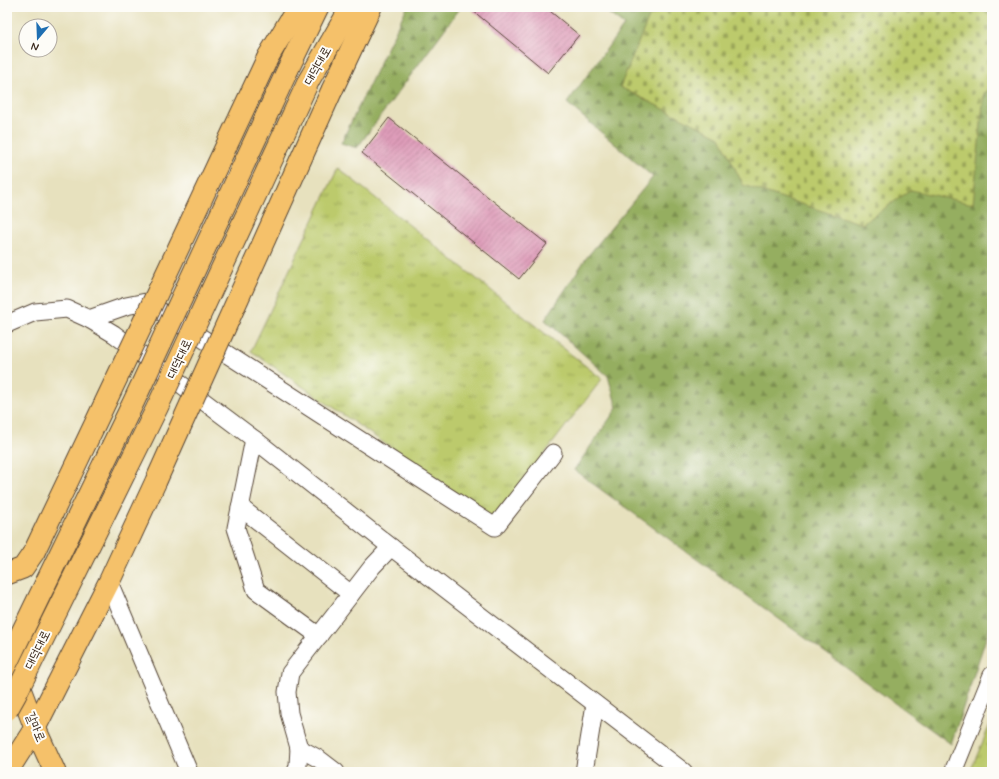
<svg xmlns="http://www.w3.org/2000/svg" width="999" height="779" font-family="Mynerve,'Poor Story',sans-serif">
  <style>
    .grass { fill: url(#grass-tufts); stroke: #7c7a45 }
    .forest { fill: url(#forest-firs); stroke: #686c3f }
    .cemetery { fill: url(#cemetery-stones); stroke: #7c7a45 }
    .building { fill: url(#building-hatch) }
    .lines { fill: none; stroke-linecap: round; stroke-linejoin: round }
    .minor-casing { stroke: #554536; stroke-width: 19 }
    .major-casing { stroke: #554536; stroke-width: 23 }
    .minor { stroke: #fff; stroke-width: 17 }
    .major { stroke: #f5c16b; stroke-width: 21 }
    .major-bridge-casing { stroke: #554536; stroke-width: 23; stroke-linecap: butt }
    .major-bridge { stroke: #f5c16b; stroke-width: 21 }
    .labels { text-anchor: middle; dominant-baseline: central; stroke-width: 4; stroke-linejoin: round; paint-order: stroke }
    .street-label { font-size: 13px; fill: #3b2a1e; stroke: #fdfcf7 }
  </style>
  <defs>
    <pattern id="grass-tufts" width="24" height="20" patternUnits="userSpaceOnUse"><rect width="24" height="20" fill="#bcca6c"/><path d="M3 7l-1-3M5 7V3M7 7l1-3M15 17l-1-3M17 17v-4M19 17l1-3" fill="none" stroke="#9aa458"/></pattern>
    <pattern id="forest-firs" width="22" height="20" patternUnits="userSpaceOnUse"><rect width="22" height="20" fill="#95ae60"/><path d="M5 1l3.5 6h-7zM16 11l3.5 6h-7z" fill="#7b8e4f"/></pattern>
    <pattern id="cemetery-stones" width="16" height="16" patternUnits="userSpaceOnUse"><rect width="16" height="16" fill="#bcca6c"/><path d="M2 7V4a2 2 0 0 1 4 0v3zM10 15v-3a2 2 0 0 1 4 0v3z" fill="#9aa458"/></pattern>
    <pattern id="building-hatch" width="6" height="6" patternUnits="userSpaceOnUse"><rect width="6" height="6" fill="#de9cb9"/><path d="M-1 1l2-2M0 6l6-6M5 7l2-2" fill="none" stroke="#b57f96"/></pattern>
  </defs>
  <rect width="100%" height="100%" fill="#fdfcf7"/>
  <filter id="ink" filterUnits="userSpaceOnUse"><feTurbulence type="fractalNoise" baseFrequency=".025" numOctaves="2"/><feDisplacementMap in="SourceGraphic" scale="8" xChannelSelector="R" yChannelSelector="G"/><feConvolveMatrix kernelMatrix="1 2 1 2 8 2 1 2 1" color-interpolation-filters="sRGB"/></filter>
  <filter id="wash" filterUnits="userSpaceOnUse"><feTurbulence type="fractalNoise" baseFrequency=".012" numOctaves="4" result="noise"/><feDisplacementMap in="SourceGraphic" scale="16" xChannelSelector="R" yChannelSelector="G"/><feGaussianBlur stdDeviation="0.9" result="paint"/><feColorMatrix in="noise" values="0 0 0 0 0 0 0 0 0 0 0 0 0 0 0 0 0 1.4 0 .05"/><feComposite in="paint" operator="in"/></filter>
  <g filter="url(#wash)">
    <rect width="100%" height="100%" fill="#e7e1be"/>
    <g class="grass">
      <path d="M338,168L602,379L494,519L251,351Z"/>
      <path d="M992,720V772H970Z"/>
    </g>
    <g class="forest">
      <path d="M407,7H461L357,148L341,143Z"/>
      <path d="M600,7H992V625L989,629L951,744L574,470L617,408L608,376L545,320L587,257L653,177L567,103L624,25Z"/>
    </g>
    <path class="cemetery" d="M666,7H978L992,16V89L984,93L973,204L911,190L862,224L743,185L720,137L620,87L649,17Z"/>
    <g id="blocks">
      <g class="building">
        <path d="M475,7H545L579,35L548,73L472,10Z"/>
        <path d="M389,118L547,244L519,279L362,153Z"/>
      </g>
    </g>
  </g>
  <g filter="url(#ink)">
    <use href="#blocks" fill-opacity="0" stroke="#554536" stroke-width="1"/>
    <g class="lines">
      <defs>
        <g id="minor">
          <path d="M89,319L126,306L146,302L495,527L553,453"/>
          <path d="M7,324L35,312L67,309L89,319L114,334L254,439L391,547L684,772"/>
          <path d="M254,439L236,528L256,590L319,636"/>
          <path d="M240,507L351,594"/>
          <path d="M109,582L189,772"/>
          <path d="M299,748L319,759L336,772"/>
          <path d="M296,772L298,765L299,748L289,713L287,692L290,673L372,567L391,547"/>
          <path d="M584,772L595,704"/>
          <path d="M953,772L992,675"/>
        </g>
        <g id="major">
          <path d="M268,57L298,7"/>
          <path d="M288,69L318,7"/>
          <path d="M309,80L351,7"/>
          <path d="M332,90L371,7"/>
          <path d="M7,574L23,568L34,552"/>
          <path d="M7,659L13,670L35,728L55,772"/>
          <path d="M7,772L35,728L109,582L156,481"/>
        </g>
      </defs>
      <use href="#minor" class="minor-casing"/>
      <use href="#major" class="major-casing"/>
      <use href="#minor" class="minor"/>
      <use href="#major" class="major"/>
      <defs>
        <g id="major-bridge">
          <path d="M156,481L332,90"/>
          <path d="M34,552L154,300L268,57"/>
          <path d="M7,663L134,401L288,69"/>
          <path d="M7,710L16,694L157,408L309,80"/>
        </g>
      </defs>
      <use href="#major-bridge" class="major-bridge-casing"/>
      <use href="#major-bridge" class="major-bridge"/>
    </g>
  </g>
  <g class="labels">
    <g class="street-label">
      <text transform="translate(318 66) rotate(-61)">대덕대로</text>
      <text transform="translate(180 359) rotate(-65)">대덕대로</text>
      <text transform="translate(38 650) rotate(-64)">대덕대로</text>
      <text transform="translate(35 727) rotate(67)">갈마로</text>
    </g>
  </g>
  <rect width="999" height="779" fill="none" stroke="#fdfcf7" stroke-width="24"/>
  <g transform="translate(38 38) rotate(199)"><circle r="19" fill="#fdfcf7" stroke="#afa8a0"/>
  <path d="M0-3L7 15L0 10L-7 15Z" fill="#1f6fb2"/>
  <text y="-6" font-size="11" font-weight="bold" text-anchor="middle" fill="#3b2a1e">N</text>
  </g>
</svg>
